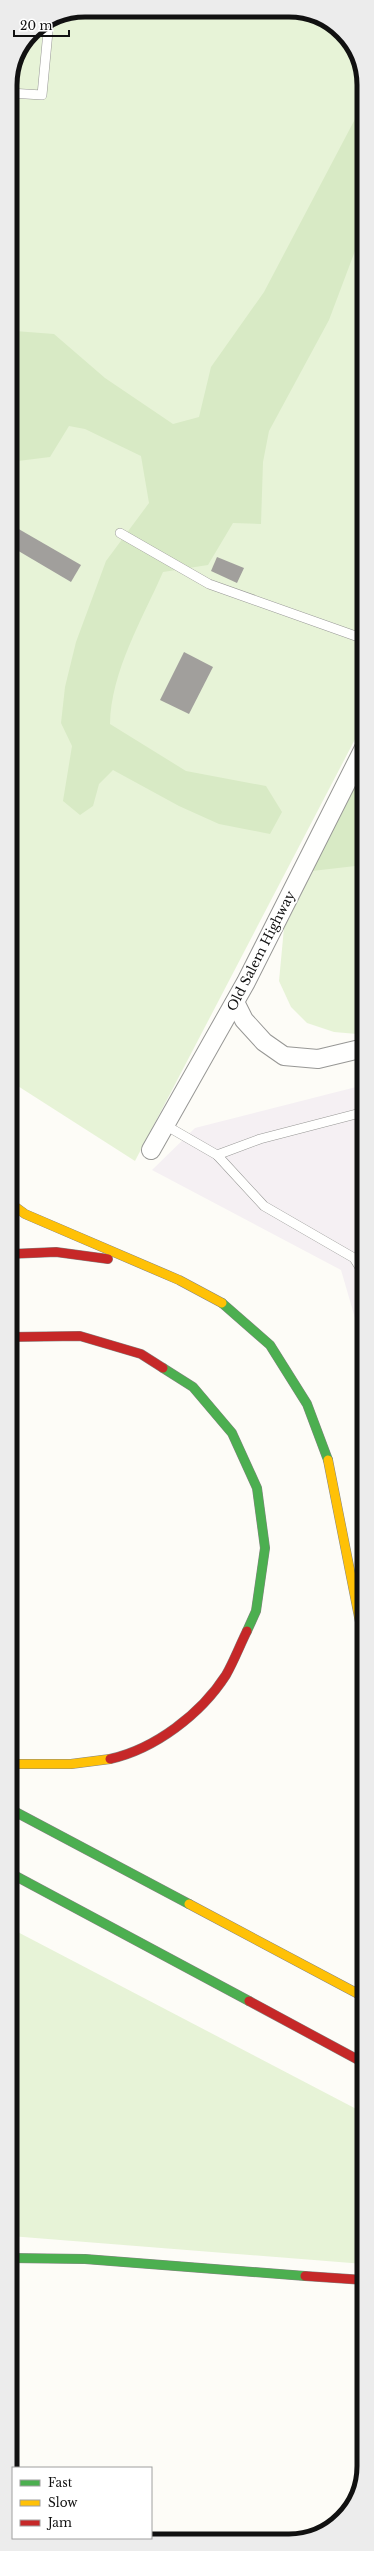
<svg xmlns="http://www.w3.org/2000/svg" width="374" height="2551" font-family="'Libre Baskerville',serif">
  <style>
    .industrial { fill: #f5f0f3 }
    .green { fill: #e7f3d7 }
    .forest { fill: #d8eac5 }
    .building { fill: #a19f9c }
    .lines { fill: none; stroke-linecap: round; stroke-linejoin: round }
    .lane-casing { stroke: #979795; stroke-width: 10 }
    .street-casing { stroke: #979795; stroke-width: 20 }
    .fast-casing { stroke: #858482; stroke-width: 10 }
    .slow-casing { stroke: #858482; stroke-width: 10 }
    .jam-casing { stroke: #858482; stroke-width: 10 }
    .lane { stroke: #fffffe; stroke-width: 9 }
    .street { stroke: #fffffe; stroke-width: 18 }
    .fast { stroke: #4caf50; stroke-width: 9 }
    .slow { stroke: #ffc107; stroke-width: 9 }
    .jam { stroke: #c62828; stroke-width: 9 }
    .labels { text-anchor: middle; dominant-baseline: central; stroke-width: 4; stroke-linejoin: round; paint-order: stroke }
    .street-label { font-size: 13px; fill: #111; stroke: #fff }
    .rim { fill: none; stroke: #111; stroke-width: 5 }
  </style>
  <rect width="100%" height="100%" fill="#fdfcf7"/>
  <path class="industrial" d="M364,1085V1349L341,1270L152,1170L195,1128Z"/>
  <g class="green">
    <path d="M85,10L308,13L346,36L364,80V722L135,1161L10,1081V85L16,56L32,32L57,16Z"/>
    <path d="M364,770V1032L357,1034L334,1032L307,1023L291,1007L279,981L284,928Z"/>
    <path d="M10,1928L364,2113V2264L10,2236Z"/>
  </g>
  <g class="forest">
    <path d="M364,102V227L329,320L269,431L263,462L261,524L233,523L208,565L163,572C142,620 111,671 110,724L186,771L266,786L282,812L270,834L219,824L179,806L113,770L99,784L93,806L80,815L63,801L72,746L61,723L65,687L76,642L106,561L149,503L141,456L85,429L69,426L50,457L10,462V333L15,331L54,334L105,378L173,424L199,417L211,367L264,292Z"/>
    <path d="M364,769V865L312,871Z"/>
  </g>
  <g class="building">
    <path d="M10,524L81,565L71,582L10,546Z"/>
    <path d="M217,557L244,568L237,583L211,571Z"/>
    <path d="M184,652L213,667L189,714L160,700Z"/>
  </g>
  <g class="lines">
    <defs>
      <g id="lane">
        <path d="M10,93L42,95L49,21"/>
        <path d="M120,533L209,584L364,639"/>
        <path d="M165,1125L217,1155L260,1139L364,1112"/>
        <path d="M217,1155L264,1206L354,1258L364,1274"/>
      </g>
      <g id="street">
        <path d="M235,1002L244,1020L264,1042L284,1056L318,1059L364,1048"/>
        <path d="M151,1150L246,982L364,748"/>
      </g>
      <g id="fast">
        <path d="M222,1303L270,1345L307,1404L328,1460"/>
        <path d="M163,1368L193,1387L232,1433L257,1488L265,1548L256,1611L247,1631"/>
        <path d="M10,1809L189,1904"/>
        <path d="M10,1873L249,2001"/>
        <path d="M10,2258L85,2259L305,2276"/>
      </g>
      <g id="slow">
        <path d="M10,1203L25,1214L179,1280L222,1303"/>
        <path d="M328,1460L364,1642"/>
        <path d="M10,1764H71L110,1759"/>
        <path d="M189,1904L364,1997"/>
      </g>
      <g id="jam">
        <path d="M10,1254L56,1252L108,1259"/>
        <path d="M10,1337L80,1336L141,1354L163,1368"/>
        <path d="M110,1759C155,1749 201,1714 226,1675C234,1661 240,1645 247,1631"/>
        <path d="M249,2001L364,2063"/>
        <path d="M305,2276L364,2280"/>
      </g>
    </defs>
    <use href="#lane" class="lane-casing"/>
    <use href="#street" class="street-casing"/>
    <use href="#fast" class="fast-casing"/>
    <use href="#slow" class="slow-casing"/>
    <use href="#jam" class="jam-casing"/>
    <use href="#lane" class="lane"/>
    <use href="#street" class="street"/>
    <use href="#fast" class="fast"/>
    <use href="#slow" class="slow"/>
    <use href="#jam" class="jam"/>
  </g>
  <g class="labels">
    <g class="street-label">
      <text transform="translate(261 951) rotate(-63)">Old Salem Highway</text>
    </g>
  </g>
  <path d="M0 0H374V2551H0ZM85 17H289A68 68 0 0 1 357 85V2466A68 68 0 0 1 289 2534H85A68 68 0 0 1 17 2466V85A68 68 0 0 1 85 17Z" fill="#ececec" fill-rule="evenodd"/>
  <path class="rim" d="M85 17H289A68 68 0 0 1 357 85V2466A68 68 0 0 1 289 2534H85A68 68 0 0 1 17 2466V85A68 68 0 0 1 85 17Z"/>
  <rect x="12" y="2467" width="140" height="72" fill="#ffffff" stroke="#a0a0a0"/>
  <rect x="20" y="2480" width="20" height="6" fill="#4caf50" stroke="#a0a0a0"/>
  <text x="48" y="2487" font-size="12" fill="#111111">Fast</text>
  <rect x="20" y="2500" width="20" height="6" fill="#ffc107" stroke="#a0a0a0"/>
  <text x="48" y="2507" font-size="12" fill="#111111">Slow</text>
  <rect x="20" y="2520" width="20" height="6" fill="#c62828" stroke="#a0a0a0"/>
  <text x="48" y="2527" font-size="12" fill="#111111">Jam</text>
  <path d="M14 30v6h55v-6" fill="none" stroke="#111111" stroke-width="2"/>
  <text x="20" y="30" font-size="12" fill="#111111" stroke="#ffffff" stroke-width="3" paint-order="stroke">20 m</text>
</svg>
